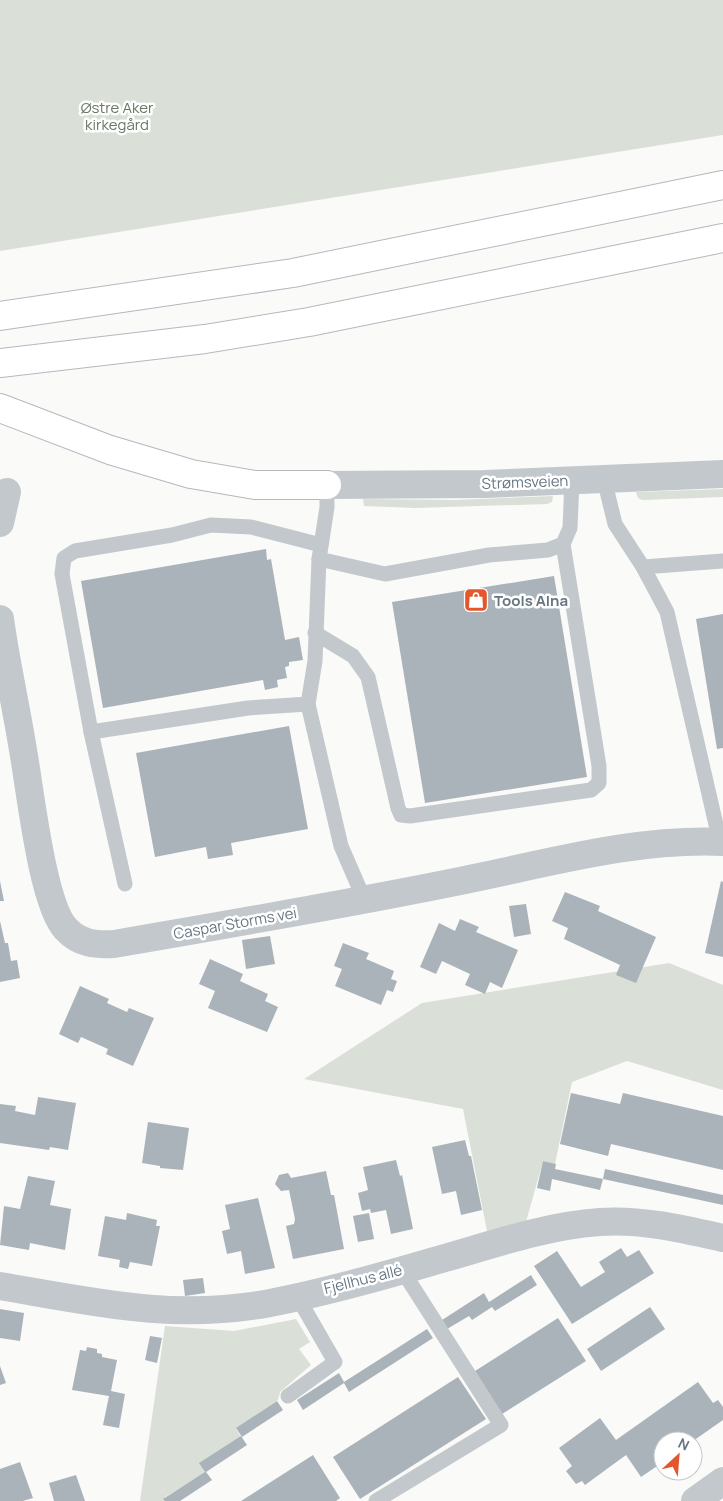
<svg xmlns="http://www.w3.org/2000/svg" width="723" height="1501" font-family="Manrope,sans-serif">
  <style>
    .green { fill: #dadfd7 }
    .building { fill: #aab3b9 }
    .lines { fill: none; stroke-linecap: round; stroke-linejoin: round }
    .trunk-casing { stroke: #b4b9bd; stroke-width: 30 }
    .service { stroke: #c3c8cc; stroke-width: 15 }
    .minor { stroke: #c3c8cc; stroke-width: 28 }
    .tertiary { stroke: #c3c8cc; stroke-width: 28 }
    .trunk { stroke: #fff; stroke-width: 28 }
    .labels { text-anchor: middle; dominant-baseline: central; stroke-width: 5; stroke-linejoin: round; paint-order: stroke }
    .park-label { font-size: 15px; fill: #687a64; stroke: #fff }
    .street-label { font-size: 15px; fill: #657683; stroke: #fff }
    .poi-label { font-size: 15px; font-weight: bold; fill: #657683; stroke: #fff; text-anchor: start }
  </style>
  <rect width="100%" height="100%" fill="#fafaf8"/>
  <g class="green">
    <path d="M0,0H723V135L0,251Z"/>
    <path d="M723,489V497L642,500L638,498L636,492Z"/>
    <path d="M553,496L552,502L547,504L415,508L364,506L363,499L456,500Z"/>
    <path d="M669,963L723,985V1090L627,1061L572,1082L555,1164L543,1161L526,1222L487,1231L463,1109L304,1079L422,1003Z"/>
    <path d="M296,1319L310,1342L299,1349L311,1365L280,1392L278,1400L236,1429L241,1437L200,1463L205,1473L165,1497L167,1501H140L165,1326L234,1331Z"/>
  </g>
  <g class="building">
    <path d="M266,549L267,560L271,559L285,640L299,637L303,660L289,662V666L285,667L287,678L277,680L278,687L265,690L263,680L103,708L81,581Z"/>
    <path d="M554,576L587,777L425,803L392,602Z"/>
    <path d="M723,614V748L717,749L696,619Z"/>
    <path d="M289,726L308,829L231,843L233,855L208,859L206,847L155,857L136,753Z"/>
    <path d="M0,881L4,901H0Z"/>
    <path d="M721,881L723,882V957L705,953Z"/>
    <path d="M565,892L600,906L598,911L656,937L636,983L616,975L620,965L564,939L568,928L552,921Z"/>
    <path d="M526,904L531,934L514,937L509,906Z"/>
    <path d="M460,919L479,927L476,932L518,950L502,988L490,982L485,994L465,985L470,974L442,961L436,974L420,967L439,923L455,931Z"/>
    <path d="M0,921L5,943H8L11,961L17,960L20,978L0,982Z"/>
    <path d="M270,936L275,964L246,969L242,940Z"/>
    <path d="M343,943L369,953L366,959L394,971L391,979L397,981L393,992L387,990L381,1005L335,986L342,969L334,966Z"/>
    <path d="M210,959L243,974L240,981L268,994L265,1001L278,1007L267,1032L208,1008L215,991L199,984Z"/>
    <path d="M80,986L109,999L107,1003L127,1012L129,1008L154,1018L133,1066L106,1054L108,1049L81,1037L78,1043L59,1034Z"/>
    <path d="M571,1093L620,1104L623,1093L723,1116V1170L611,1144L608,1156L560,1144Z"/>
    <path d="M38,1097L76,1103L68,1150L50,1147L49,1150L0,1143V1104L16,1106L15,1111L35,1115Z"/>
    <path d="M148,1122L189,1128L183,1170L160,1168V1166L142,1163Z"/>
    <path d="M465,1140L469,1156H471L482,1210L461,1215L456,1191L442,1194L432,1147Z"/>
    <path d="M396,1160L400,1176L402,1175L413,1229L391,1234L386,1210L371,1213L370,1209L362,1211L358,1193L368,1190L363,1167Z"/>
    <path d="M543,1161L556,1164L555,1169L603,1179L600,1190L552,1179L550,1191L537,1188Z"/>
    <path d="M605,1169L723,1195V1205L603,1179Z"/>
    <path d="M326,1171L331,1195H334L344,1249L293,1259L286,1226L294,1224L295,1219L289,1190L281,1191L275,1184L279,1175L288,1173L291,1178Z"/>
    <path d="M28,1176L55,1181L50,1205L71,1209L65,1250L30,1243L29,1250L0,1245L4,1206L20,1209Z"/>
    <path d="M258,1198L275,1268L245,1274L241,1251L227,1254L222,1231L230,1229L225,1205Z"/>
    <path d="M127,1213L157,1220L156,1226H160L152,1266L130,1262L128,1269L119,1267L120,1260L98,1256L105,1216L126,1220Z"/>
    <path d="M369,1213L374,1239L358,1242L353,1216Z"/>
    <path d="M621,1248L627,1257L639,1250L654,1273L572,1324L534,1266L557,1251L581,1287L605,1272L599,1262Z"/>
    <path d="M531,1275L537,1285L495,1311L492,1307L472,1320L469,1316L447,1329L442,1320L484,1293L489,1302Z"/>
    <path d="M203,1278L205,1293L185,1296L183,1280Z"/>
    <path d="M650,1307L665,1329L601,1371L587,1349Z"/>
    <path d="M0,1309L24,1313L20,1341L0,1338Z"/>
    <path d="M558,1318L586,1361L502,1414L475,1371Z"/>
    <path d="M427,1329L433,1338L349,1392L344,1383L303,1410L297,1400L339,1373L344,1382Z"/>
    <path d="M150,1336L162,1338L157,1363L145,1360Z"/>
    <path d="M87,1347L97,1349V1353L102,1354V1357L117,1360L111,1391L125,1394L119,1428L103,1425L109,1396L72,1390L80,1350L86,1351Z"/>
    <path d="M0,1366L6,1383L0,1385Z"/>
    <path d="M458,1377L486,1419L360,1499L333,1457Z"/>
    <path d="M698,1382L713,1403L718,1400L723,1407V1420L693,1441H663V1462L641,1477L626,1455L585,1485L582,1481L576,1484L566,1471L572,1466L559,1448L600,1418L616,1440Z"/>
    <path d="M277,1401L283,1410L242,1437L236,1428Z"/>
    <path d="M241,1436L247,1445L206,1472L212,1480L180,1501H165L163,1499L205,1472L199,1463Z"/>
    <path d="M313,1455L340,1498L336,1501H241Z"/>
    <path d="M20,1462L33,1498L23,1501H0V1469Z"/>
    <path d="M76,1475L85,1501H54L49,1483Z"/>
  </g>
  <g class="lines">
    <defs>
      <g id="trunk">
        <path d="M0,316L293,273L723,185"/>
        <path d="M0,363L205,339L309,322L723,238"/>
        <path d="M0,408L110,450L191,474L255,485H327"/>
      </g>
    </defs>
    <use href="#trunk" class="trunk-casing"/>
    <g class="service">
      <path d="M604,479L615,524L643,567L667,612L720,842"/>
      <path d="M327,485V507L319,559L315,661L308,704L341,846L364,899"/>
      <path d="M319,559L385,574L489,555L548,550L563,544L570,528L572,480"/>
      <path d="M643,567L723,561"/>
      <path d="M315,633L353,656L368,677L398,808L401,815L410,816L591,790L599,783V766L563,544"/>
      <path d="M91,732L248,708L308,704"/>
      <path d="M125,884L91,732L62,574L64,558L75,551L172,535L211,525L251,527L321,545"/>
      <path d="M288,1396L335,1362L297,1296"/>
      <path d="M376,1501L501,1425L402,1270"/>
    </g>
    <g class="minor">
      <path d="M0,523L7,492"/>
      <path d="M0,619C6,663 16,706 23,750C30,788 42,904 66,929C80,944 96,945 114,944C231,924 348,904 465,880C549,863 636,838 723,842"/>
      <path d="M0,1286C94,1302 174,1321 270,1303C321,1293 380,1277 431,1262C486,1247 542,1226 600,1222C641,1219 683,1229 723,1238"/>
      <path d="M695,1501L723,1481"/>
    </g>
    <path class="tertiary" d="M327,485L485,484L723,474"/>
    <use href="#trunk" class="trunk"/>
  </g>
  <defs>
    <symbol id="shop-square" viewBox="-11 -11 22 22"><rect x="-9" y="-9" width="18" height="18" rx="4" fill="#e4572e" stroke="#fff"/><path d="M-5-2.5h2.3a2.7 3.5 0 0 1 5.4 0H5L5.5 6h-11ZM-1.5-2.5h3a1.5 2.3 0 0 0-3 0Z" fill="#fff"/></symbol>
  </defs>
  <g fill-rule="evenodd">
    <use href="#shop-square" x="462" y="586" width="28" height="28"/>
  </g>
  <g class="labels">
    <g class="park-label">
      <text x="117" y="107">Østre Aker<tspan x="117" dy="17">kirkegård</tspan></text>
    </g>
    <g class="street-label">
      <text transform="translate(525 482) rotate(-2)">Strømsveien</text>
      <text transform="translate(235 923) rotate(-10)">Caspar Storms vei</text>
      <text transform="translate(363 1279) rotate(-14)">Fjellhus allé</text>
    </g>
    <g class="poi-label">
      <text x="494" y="600">Tools Alna</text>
    </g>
  </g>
  <g transform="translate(678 1456) rotate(26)"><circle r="24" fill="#ffffff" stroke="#c1c8cd"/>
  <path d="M0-4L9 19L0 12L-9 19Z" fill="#e4572e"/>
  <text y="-8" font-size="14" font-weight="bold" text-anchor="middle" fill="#657683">N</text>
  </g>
</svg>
